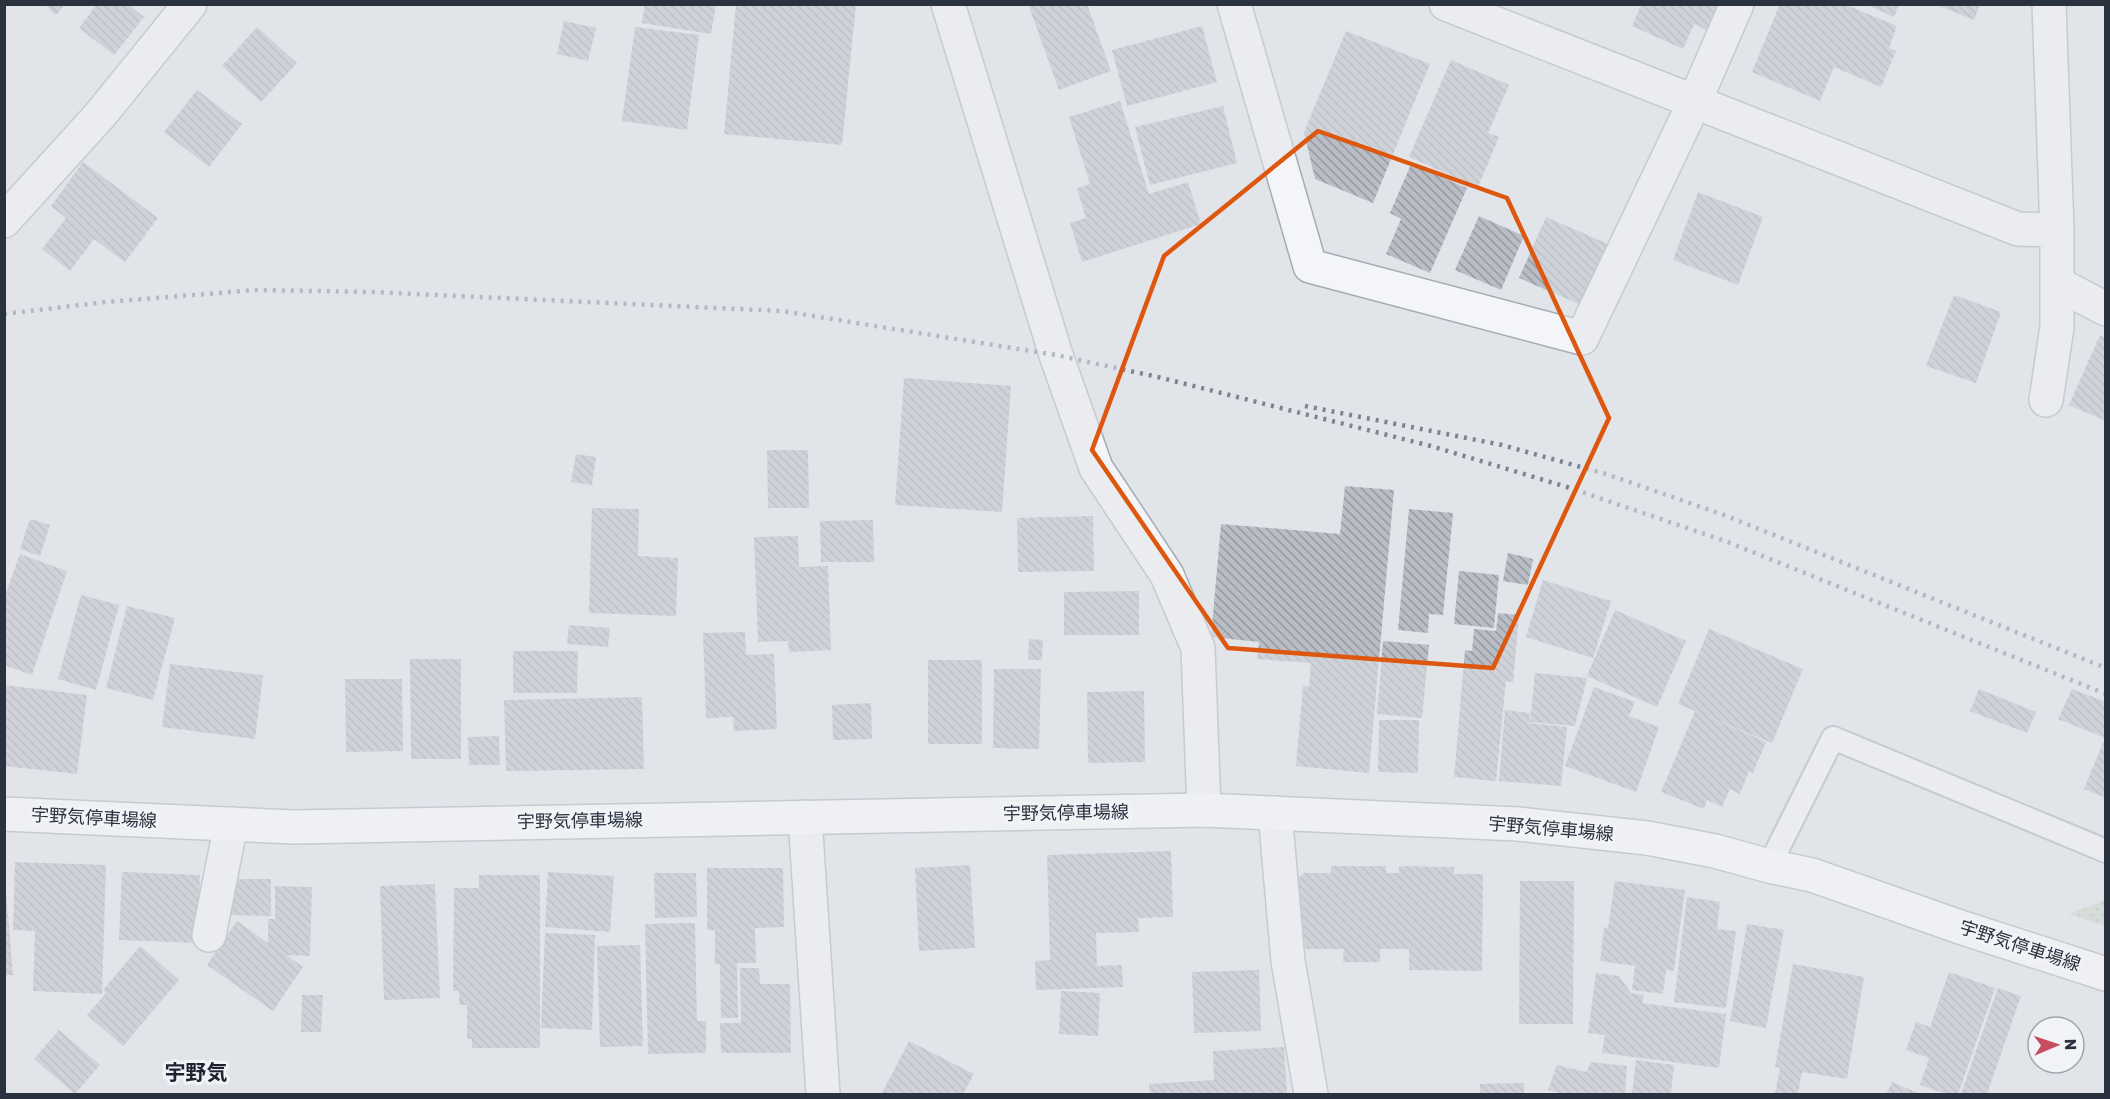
<svg xmlns="http://www.w3.org/2000/svg" width="2110" height="1099" font-family="Rubik,'Noto Sans JP',sans-serif">
  <style>
    .grass { fill: url(#grass-dots) }
    .building { fill: url(#building-back-hatch) }
    .lines { fill: none; stroke-linecap: round; stroke-linejoin: round }
    .service-casing { stroke: #a6abb3; stroke-width: 26 }
    .minor-casing { stroke: #a6abb3; stroke-width: 36 }
    .secondary-casing { stroke: #a6abb3; stroke-width: 36 }
    .service { stroke: #f4f5f8; stroke-width: 22 }
    .minor { stroke: #f4f5f8; stroke-width: 33 }
    .secondary { stroke: #fff; stroke-width: 33 }
    .rail { stroke: #7c8492; stroke-width: 4.5; stroke-dasharray: 3 6; stroke-linecap: butt }
    .marked { fill: none; stroke: #de570f; stroke-width: 4.5; stroke-linejoin: round }
    .labels { text-anchor: middle; dominant-baseline: central; stroke-width: 6; stroke-linejoin: round; paint-order: stroke }
    .street-label { font-size: 18px; fill: #2a3240; stroke: #f1f3f7 }
    .quarter-label { font-size: 21px; font-weight: bold; fill: #1d2331; stroke: #f1f3f7 }
  </style>
  <defs>
    <pattern id="grass-dots" width="8" height="8" patternUnits="userSpaceOnUse" patternTransform="scale(1.5)"><rect width="8" height="8" fill="#c7d2c3"/><path d="M2 2h.1M6 6h.1" fill="none" stroke="#abb5a9" stroke-width="1.8" stroke-linecap="round"/></pattern>
    <pattern id="building-back-hatch" width="6" height="6" patternUnits="userSpaceOnUse" patternTransform="scale(1.5)"><rect width="6" height="6" fill="#b9bdc6"/><path d="M-1 5l2 2M0 0l6 6M5-1l2 2" fill="none" stroke="#979aa2"/></pattern>
  </defs>
  <rect width="100%" height="100%" fill="#e1e4e9"/>
  <path class="grass" d="M2105,900V926L2069,914Z"/>
  <g class="building">
    <path d="M44,4H65L56,15Z"/>
    <path d="M97,4H128L144,17L114,55L79,28Z"/>
    <path d="M645,4H716L711,34L642,23Z"/>
    <path d="M736,4H856L842,145L724,134Z"/>
    <path d="M1028,4H1087L1111,71L1059,90Z"/>
    <path d="M1780,4H1844L1897,26L1889,48L1896,51L1881,87L1834,67L1820,101L1752,72Z"/>
    <path d="M1865,4H1899L1894,17Z"/>
    <path d="M1641,5H1719L1707,30L1694,24L1683,49L1632,26Z"/>
    <path d="M1937,5H1980L1974,20Z"/>
    <path d="M564,21L596,28L588,61L557,54Z"/>
    <path d="M1202,26L1217,82L1127,106L1112,50Z"/>
    <path d="M257,27L297,63L261,102L222,66Z"/>
    <path d="M635,27L699,35L687,130L622,121Z"/>
    <path d="M1346,31L1430,64L1373,203L1315,179L1304,132Z"/>
    <path d="M1451,60L1509,85L1488,133L1499,137L1478,187L1409,157Z"/>
    <path d="M197,90L242,124L209,167L164,132Z"/>
    <path d="M1120,101L1149,194L1188,182L1201,224L1082,262L1070,223L1086,218L1077,188L1090,184L1069,117Z"/>
    <path d="M1223,106L1237,163L1150,185L1135,127Z"/>
    <path d="M83,162L158,218L125,262L94,239L70,271L42,249L66,218L51,206Z"/>
    <path d="M1411,164L1467,188L1430,273L1386,254L1401,219L1390,213Z"/>
    <path d="M1698,192L1763,217L1738,285L1673,260Z"/>
    <path d="M1479,216L1524,236L1501,290L1455,270Z"/>
    <path d="M1546,217L1608,244L1581,305L1519,278Z"/>
    <path d="M1954,295L2001,312L1976,383L1926,366Z"/>
    <path d="M2100,335L2106,338V421L2069,405Z"/>
    <path d="M904,378L1011,386L1002,512L895,505Z"/>
    <path d="M767,450H808L809,508H768Z"/>
    <path d="M576,454L596,457L592,485L571,482Z"/>
    <path d="M1345,486L1394,490L1369,773L1296,766L1303,686L1309,687L1311,663L1257,659L1259,642L1211,637L1221,524L1340,534Z"/>
    <path d="M592,508L639,509L638,556L678,558L676,616L589,613Z"/>
    <path d="M1409,509L1453,513L1443,615L1429,614L1428,633L1398,630Z"/>
    <path d="M1093,516L1094,571L1018,572L1017,518Z"/>
    <path d="M30,519L50,525L40,556L20,549Z"/>
    <path d="M873,520L874,562H821L820,521Z"/>
    <path d="M798,536L799,567L828,566L831,650L789,652L788,641L758,642L754,537Z"/>
    <path d="M1508,553L1533,559L1528,585L1503,581Z"/>
    <path d="M20,554L67,571L32,675L4,665V598Z"/>
    <path d="M1459,571L1499,575L1494,628L1454,624Z"/>
    <path d="M1543,580L1611,601L1593,658L1526,637Z"/>
    <path d="M1139,591V635H1064V592Z"/>
    <path d="M81,595L119,605L96,690L58,679Z"/>
    <path d="M127,606L175,618L153,700L106,688Z"/>
    <path d="M1615,610L1686,641L1657,707L1587,676Z"/>
    <path d="M1498,613L1519,615L1513,682L1506,681L1496,781L1454,777L1465,650L1472,651L1474,629L1496,631Z"/>
    <path d="M569,625L610,628L608,647L567,644Z"/>
    <path d="M1709,629L1803,669L1772,743L1701,714L1766,742L1753,773L1749,771L1740,794L1730,789L1722,807L1707,800L1704,809L1661,792L1695,711L1678,704Z"/>
    <path d="M745,632L746,655L774,654L777,729L734,731L733,717L706,718L703,633Z"/>
    <path d="M1029,639L1043,640L1042,660H1028Z"/>
    <path d="M1383,641L1429,645L1422,718L1377,714Z"/>
    <path d="M513,651H578L577,693H513Z"/>
    <path d="M410,659H461V759H411Z"/>
    <rect x="928" y="660" width="54" height="84"/>
    <path d="M170,664L263,675L255,739L162,727Z"/>
    <path d="M994,669H1041L1039,749L993,748Z"/>
    <path d="M1535,673L1587,678L1575,726L1530,722Z"/>
    <path d="M345,679H402L403,751L346,752Z"/>
    <path d="M4,685L87,695L77,774L4,766Z"/>
    <path d="M1594,687L1635,702L1629,716L1659,727L1636,792L1565,766Z"/>
    <path d="M1979,689L2036,712L2027,733L1970,711Z"/>
    <path d="M2072,689L2106,702V798L2084,789L2105,738L2058,719Z"/>
    <path d="M1144,691L1145,762L1088,763L1087,692Z"/>
    <path d="M642,697L644,769L506,771L504,700Z"/>
    <path d="M871,703L872,739L833,740L832,705Z"/>
    <path d="M1505,710L1530,713L1529,723L1567,727L1561,786L1499,781Z"/>
    <path d="M1379,720H1419L1418,773L1378,772Z"/>
    <path d="M499,736L500,765H469L468,737Z"/>
    <path d="M1171,851L1173,917L1138,918L1139,932L1096,933L1097,966L1122,965L1123,987L1036,990L1035,961L1050,960L1047,855Z"/>
    <path d="M15,862L106,865L102,994L33,991L35,931L13,930Z"/>
    <path d="M970,865L975,948L919,951L915,868Z"/>
    <path d="M1331,866H1386V873H1399V866L1454,867V874H1483L1482,971L1409,970V949H1380V962H1343L1344,949H1306L1294,883L1304,873H1331Z"/>
    <path d="M707,868H783L784,927L755,928L756,963H737L738,1018H721L720,964H715V930H707Z"/>
    <path d="M122,872L200,875L198,943L119,940Z"/>
    <path d="M548,872L614,876L610,932L545,927Z"/>
    <path d="M654,873H696L697,917L655,918Z"/>
    <path d="M479,875H540V1048H472V1039H467V1005H459V991H453L454,888H479Z"/>
    <path d="M227,879H271V916L227,915Z"/>
    <path d="M1520,881H1574L1573,1024H1519Z"/>
    <path d="M1615,881L1685,890L1674,971L1666,970L1663,994L1632,990L1635,966L1600,961L1604,927L1608,928Z"/>
    <path d="M435,884L440,998L384,1000L380,886Z"/>
    <path d="M275,886L312,887L310,956L286,955L303,967L273,1011L207,965L237,921L268,943V919H275Z"/>
    <path d="M4,892H6L13,975H4Z"/>
    <path d="M1687,897L1720,902L1717,929L1736,931L1726,1008L1674,1002Z"/>
    <path d="M695,923L697,1021H706V1053L648,1054L645,924Z"/>
    <path d="M1747,924L1784,930L1766,1028L1730,1021Z"/>
    <path d="M545,933L595,935L592,1030L541,1028Z"/>
    <path d="M640,945L643,1046L600,1047L597,946Z"/>
    <path d="M140,946L179,980L123,1046L87,1015L106,993L103,990Z"/>
    <path d="M1793,964L1864,977L1847,1079L1802,1072L1798,1094H1775L1780,1068L1775,1067Z"/>
    <path d="M740,968H759L760,984H790L791,1053H721L720,1023H741Z"/>
    <path d="M1259,970L1261,1031L1194,1033L1192,972Z"/>
    <path d="M1949,972L1995,988L1958,1094H1946L1920,1085L1929,1058L1906,1050L1916,1022L1930,1027Z"/>
    <path d="M1596,973L1619,976L1631,993L1644,995L1642,1003L1726,1014L1719,1068L1602,1053L1605,1035L1588,1033Z"/>
    <path d="M1998,988L2021,996L1987,1094H1961Z"/>
    <path d="M1061,991L1100,993L1098,1036L1059,1034Z"/>
    <path d="M302,995H323L321,1032H301Z"/>
    <path d="M59,1030L100,1065L75,1094L34,1059Z"/>
    <path d="M909,1041L974,1074L963,1094L882,1093Z"/>
    <path d="M1284,1047L1287,1094H1150L1149,1084L1214,1080L1213,1051Z"/>
    <path d="M1636,1060L1674,1065L1671,1094H1632Z"/>
    <path d="M1591,1062L1627,1066L1625,1094H1562L1548,1090L1557,1065L1586,1072Z"/>
    <path d="M1892,1082L1920,1094H1886Z"/>
    <path d="M1524,1083V1094H1480V1084Z"/>
  </g>
  <g class="lines">
    <defs>
      <path id="service" d="M1769,866L1833,738L2106,851"/>
      <g id="minor">
        <path d="M948,4L1056,355L1096,468L1167,575L1198,648L1204,810"/>
        <path d="M1234,4L1310,266L1582,338L1694,103L1737,4"/>
        <path d="M1446,4L2018,229L2057,230V327L2046,400"/>
        <path d="M2049,4L2057,230"/>
        <path d="M4,221L101,114L190,4"/>
        <path d="M2058,284L2106,309"/>
        <path d="M1275,813L1288,961L1311,1094"/>
        <path d="M805,817L823,1094"/>
        <path d="M209,935L231,824"/>
      </g>
      <path id="secondary" d="M4,814L294,827L1204,810L1518,824L1647,838L1715,851L1769,866L1812,875L1960,927L2106,974"/>
    </defs>
    <use href="#service" class="service-casing"/>
    <use href="#minor" class="minor-casing"/>
    <use href="#secondary" class="secondary-casing"/>
    <use href="#service" class="service"/>
    <use href="#minor" class="minor"/>
    <use href="#secondary" class="secondary"/>
    <g class="rail">
      <path d="M4,314L106,302L256,290L372,292L782,311L1056,355L1158,377L1431,446L1567,487L1725,541L2106,694"/>
      <path d="M1305,406L1502,445L1606,474L1724,515L2106,668"/>
    </g>
  </g>
  <path d="M0 0H2110V1099H0ZM1318,131L1507,198L1609,418L1493,668L1228,648L1092,450L1164,256Z" fill="#e1e4e9" fill-opacity=".55" fill-rule="evenodd"/>
  <path class="marked" d="M1318,131L1507,198L1609,418L1493,668L1228,648L1092,450L1164,256Z"/>
  <g class="labels">
    <g class="street-label">
      <text transform="translate(1066 813) rotate(-1)">宇野気停車場線</text>
      <text transform="translate(94 818) rotate(3)">宇野気停車場線</text>
      <text transform="translate(580 821) rotate(-1)">宇野気停車場線</text>
      <text transform="translate(1551 829) rotate(5)">宇野気停車場線</text>
      <text transform="translate(2020 946) rotate(18)">宇野気停車場線</text>
    </g>
    <g class="quarter-label">
      <text x="196" y="1072">宇野気</text>
    </g>
  </g>
  <rect width="2110" height="1099" fill="none" stroke="#2a3240" stroke-width="12"/>
  <g transform="translate(2056 1045) rotate(88)"><circle r="28" fill="#f1f3f7" stroke="#a1a6ae" stroke-width="1.5"/>
  <path d="M0-4.5L10 22L0 15L-10 22Z" fill="#c74e5e"/>
  <text y="-9" font-size="16" font-weight="bold" text-anchor="middle" fill="#2a3240">N</text>
  </g>
</svg>
